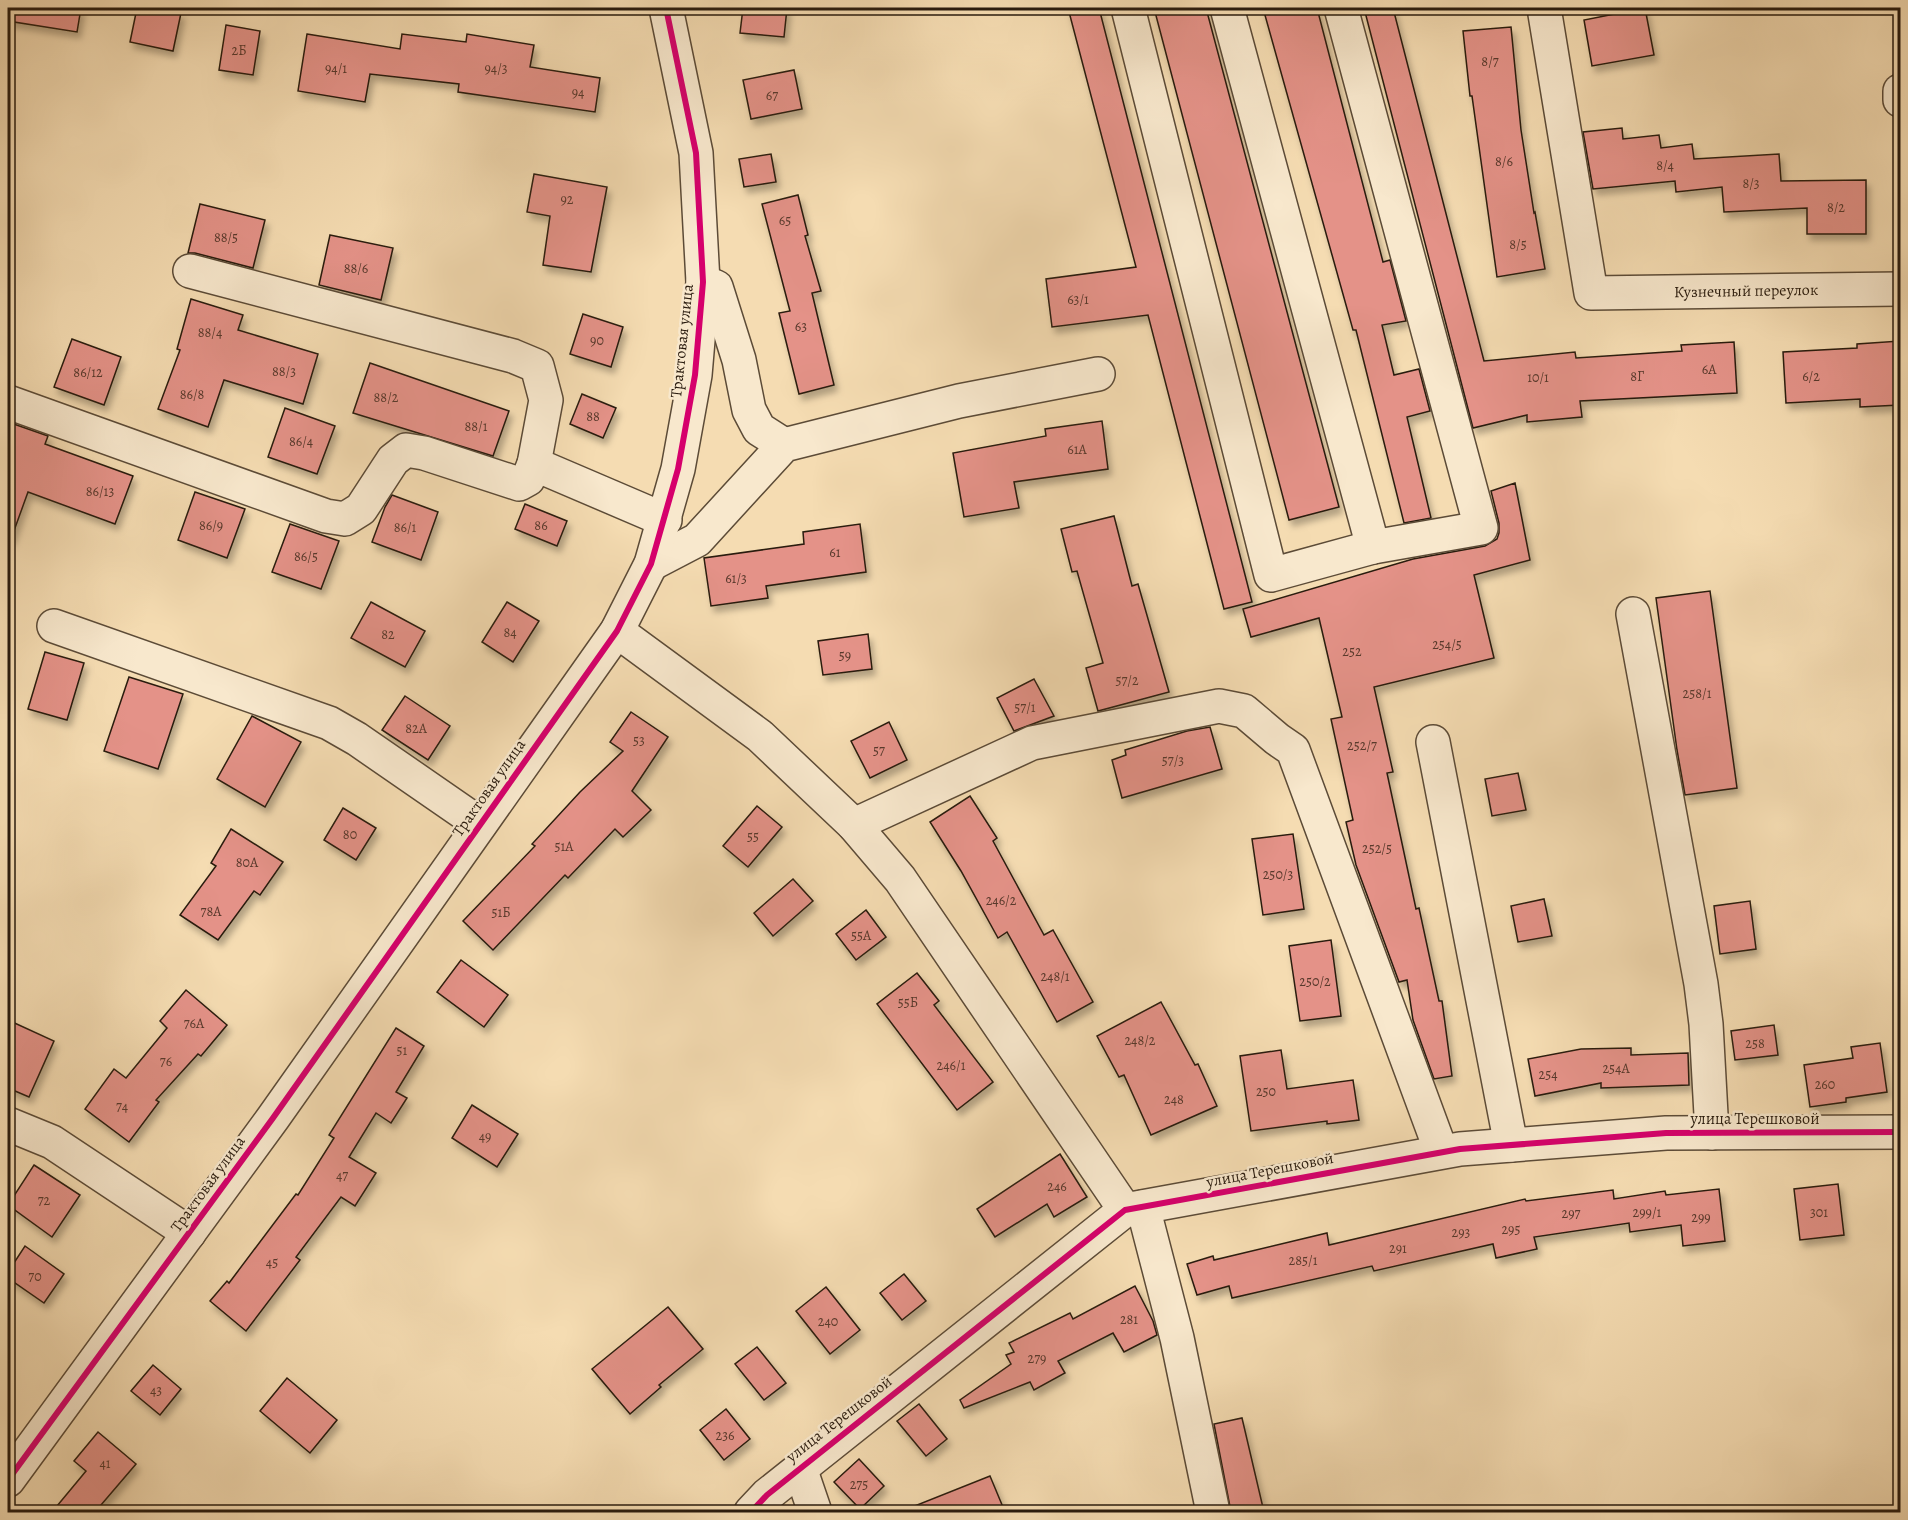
<svg xmlns="http://www.w3.org/2000/svg" width="1908" height="1520" font-family="Alegreya,serif">
  <style>
    .building { fill: #e49288; stroke: #291b0e; stroke-width: 1.5; filter: url(#shadow) }
    .lines { fill: none; stroke-linecap: round; stroke-linejoin: round }
    .minor-casing { stroke: #5c4b37; stroke-width: 36 }
    .minor { stroke: #f8e8cd; stroke-width: 33 }
    .cycleway-casing { stroke: #f8e8cd; stroke-width: 10 }
    .cycleway { stroke: #d6006c; stroke-width: 6 }
    .labels { text-anchor: middle; dominant-baseline: central; stroke-width: 5; stroke-linejoin: round; paint-order: stroke }
    .number-label { font-size: 14px; fill: #58392c }
    .street-label { font-size: 16px; fill: #291b0e; stroke: #f8e8cd }
  </style>
  <defs>
    <filter id="shadow"><feDropShadow dx="3.5" dy="6" stdDeviation="3" flood-color="#0004"/></filter>
  </defs>
  <rect width="100%" height="100%" fill="#f5dcb2"/>
  <filter id="stains"><feTurbulence type="fractalNoise" baseFrequency=".00333" numOctaves="4"/><feColorMatrix values="0 0 0 0 .2 0 0 0 0 .09 0 0 0 0 .02 0 0 0 .5 -.17"/></filter>
  <radialGradient id="worn" r=".72"><stop offset=".6" stop-color="#630" stop-opacity="0"/><stop offset="1" stop-color="#630" stop-opacity=".3"/></radialGradient>
  <g class="building">
    <path d="M9,8H81L77,32L8,21Z"/>
    <path d="M137,8H155L181,13L173,51L130,42Z"/>
    <path d="M743,8H787L784,37L740,33Z"/>
    <path d="M1068,8H1099L1252,602L1224,609L1148,315L1052,327L1046,279L1136,267Z"/>
    <path d="M1154,8H1206L1339,507L1289,520Z"/>
    <path d="M1263,8H1317L1383,262L1390,260L1406,321L1382,325L1394,375L1419,369L1430,411L1407,417L1431,518L1404,523L1356,330H1353Z"/>
    <path d="M1364,8H1393L1484,361L1575,352L1576,358L1682,351L1681,345L1734,342L1737,393L1580,401L1582,417L1527,422V415L1473,428Z"/>
    <path d="M1645,8L1654,55L1592,66L1584,20Z"/>
    <path d="M226,25L260,31L253,75L219,70Z"/>
    <path d="M1511,27L1521,130L1534,213L1535,212L1545,269L1497,277L1472,96H1470L1463,31Z"/>
    <path d="M307,34L400,49L402,34L466,42L467,34L534,45L530,67L600,78L595,112L458,92L459,84L370,74L365,102L298,91Z"/>
    <path d="M794,70L802,109L751,119L743,80Z"/>
    <path d="M1622,128L1623,139L1659,135L1661,148L1692,144L1694,159L1779,154L1781,181L1866,180V234H1807V208L1724,212L1722,187L1676,192L1675,181L1593,189L1583,132Z"/>
    <path d="M771,154L776,182L744,187L739,159Z"/>
    <path d="M534,174L607,187L591,272L543,265L550,216L527,212Z"/>
    <path d="M798,195L808,235L805,236L821,291L812,293L834,385L799,394L779,313L790,311L762,204Z"/>
    <path d="M200,204L265,220L253,268L195,253H188Z"/>
    <path d="M330,235L393,248L381,300L319,285Z"/>
    <path d="M191,299L243,315L238,330L318,354L303,404L224,380L208,427L158,409L180,350L177,349Z"/>
    <path d="M583,314L623,327L611,367L570,354Z"/>
    <path d="M72,339L121,357L104,405L54,387Z"/>
    <path d="M1900,341V405L1860,407V399L1786,403L1783,352L1857,348V344Z"/>
    <path d="M370,363L509,411L493,456L353,413Z"/>
    <path d="M582,394L616,408L603,438L570,424Z"/>
    <path d="M285,408L335,426L317,474L268,457Z"/>
    <path d="M1102,421L1108,469L1014,482L1019,508L964,517L953,453L1046,436L1045,429Z"/>
    <path d="M8,422L48,436L45,444L133,476L115,524L28,492L11,539H8Z"/>
    <path d="M1515,483L1530,560L1474,575L1494,658L1374,687L1393,772L1387,773L1416,909L1419,908L1439,1001H1442L1452,1076L1434,1079L1413,1020L1407,980L1399,982L1356,865L1346,822L1353,820L1331,719L1342,717L1319,618L1251,637L1243,609L1413,559L1485,546L1497,539L1499,533V523L1491,491Z"/>
    <path d="M195,492L245,509L227,558L178,540Z"/>
    <path d="M392,495L438,512L421,560L372,542L385,507Z"/>
    <path d="M525,504L567,521L557,546L515,529Z"/>
    <path d="M1114,516L1132,586L1138,584L1169,692L1098,711L1086,668L1103,663L1077,571L1072,572L1061,529Z"/>
    <path d="M290,524L339,541L321,589L272,572Z"/>
    <path d="M860,524L866,572L766,586L768,598L711,606L704,558L804,544L803,532Z"/>
    <path d="M1710,591L1737,788L1685,795L1677,750L1656,598Z"/>
    <path d="M371,602L425,631L405,667L351,638Z"/>
    <path d="M507,602L539,621L513,662L482,642Z"/>
    <path d="M868,634L872,669L823,675L818,641Z"/>
    <path d="M45,652L84,663L67,720L28,709Z"/>
    <path d="M129,677L183,694L158,769L104,751Z"/>
    <path d="M1034,679L1054,716L1014,731L997,698Z"/>
    <path d="M405,696L450,726L428,760L382,730Z"/>
    <path d="M631,712L668,737L632,791L651,810L623,837L615,829L568,878L565,875L493,950L463,921L535,846L532,844L580,792L623,751L610,742Z"/>
    <path d="M252,716L301,742L265,807L217,779Z"/>
    <path d="M889,722L907,760L870,778L851,741Z"/>
    <path d="M1210,727L1222,769L1122,798L1112,760L1126,755L1125,750L1187,731Z"/>
    <path d="M1518,773L1526,810L1492,816L1485,779Z"/>
    <path d="M970,796L997,838L993,841L1044,935L1053,930L1093,1002L1057,1022L1007,932L998,938L961,871L930,822Z"/>
    <path d="M757,806L782,827L748,867L723,846Z"/>
    <path d="M343,808L376,828L356,860L324,840Z"/>
    <path d="M231,829L283,862L260,895L254,891L218,940L180,915L216,866L211,863Z"/>
    <path d="M1293,834L1304,909L1263,915L1252,839Z"/>
    <path d="M793,879L813,901L773,936L754,913Z"/>
    <path d="M1544,899L1552,936L1518,942L1511,906Z"/>
    <path d="M1750,901L1756,949L1720,954L1714,906Z"/>
    <path d="M866,910L886,937L856,960L836,934Z"/>
    <path d="M1331,940L1341,1016L1300,1021L1289,946Z"/>
    <path d="M461,960L508,995L484,1027L437,992Z"/>
    <path d="M917,973L939,1001L934,1005L993,1082L957,1110L877,1004Z"/>
    <path d="M186,990L227,1025L201,1056L198,1054L156,1100L159,1102L129,1142L85,1109L114,1069L126,1078L167,1028L160,1021Z"/>
    <path d="M1161,1002L1195,1065L1198,1064L1217,1106L1151,1135L1124,1075L1119,1077L1097,1036Z"/>
    <path d="M8,1020L54,1041L29,1097L8,1088Z"/>
    <path d="M1774,1025L1778,1055L1735,1060L1731,1031Z"/>
    <path d="M396,1028L424,1046L396,1092L407,1098L391,1123L376,1113L349,1157L376,1173L355,1206L341,1197L296,1257L300,1260L246,1331L210,1301L227,1281L229,1283L296,1194L298,1195L334,1138L329,1135Z"/>
    <path d="M1880,1043L1887,1092L1846,1098V1102L1810,1107L1804,1065L1853,1058L1851,1047Z"/>
    <path d="M1631,1048V1055L1688,1053L1689,1085L1601,1088V1083L1535,1096L1528,1059L1581,1049Z"/>
    <path d="M1281,1050L1287,1089L1353,1080L1359,1120L1327,1124V1121L1251,1131L1240,1056Z"/>
    <path d="M472,1105L518,1134L497,1167L452,1138Z"/>
    <path d="M1060,1154L1087,1197L1054,1217L1047,1204L995,1237L977,1209Z"/>
    <path d="M34,1165L80,1195L52,1237L8,1205Z"/>
    <path d="M1838,1184L1844,1235L1800,1240L1794,1189Z"/>
    <path d="M1719,1189L1725,1241L1683,1246L1681,1225L1630,1232L1629,1223L1534,1237L1537,1249L1496,1258L1493,1244L1374,1271L1372,1266L1232,1298L1229,1286L1197,1295L1187,1264L1213,1256L1214,1260L1327,1233L1329,1245L1525,1199L1526,1201L1613,1190L1614,1199L1665,1191L1666,1195Z"/>
    <path d="M25,1246L64,1274L44,1303L8,1278V1272Z"/>
    <path d="M904,1274L926,1301L902,1320L880,1293Z"/>
    <path d="M1135,1286L1153,1321L1157,1335L1124,1352L1113,1333L1058,1361L1065,1373L1034,1390L1030,1382L964,1408L960,1400L1011,1364L1006,1355L1014,1352L1009,1343L1070,1313L1073,1319Z"/>
    <path d="M826,1287L860,1330L830,1354L796,1311Z"/>
    <path d="M668,1307L703,1349L659,1385L661,1387L630,1414L592,1369Z"/>
    <path d="M757,1347L786,1383L764,1400L735,1364Z"/>
    <path d="M153,1365L181,1389L160,1415L131,1391Z"/>
    <path d="M287,1378L337,1420L310,1453L260,1411Z"/>
    <path d="M919,1404L947,1439L926,1456L897,1421Z"/>
    <path d="M726,1409L750,1439L724,1460L700,1430Z"/>
    <path d="M1242,1418L1264,1512H1231L1214,1424Z"/>
    <path d="M98,1432L136,1464L95,1512H52L86,1471L74,1461Z"/>
    <path d="M859,1459L884,1486L860,1509L834,1482Z"/>
    <path d="M990,1476L1005,1512H903L902,1511Z"/>
  </g>
  <g class="lines">
    <defs>
      <g id="minor">
        <path d="M1128,8L1271,575L1373,547L1481,528L1341,8"/>
        <path d="M1227,8L1373,547"/>
        <path d="M1545,14L1591,293L1900,289"/>
        <path d="M1900,91V100"/>
        <path d="M190,271L513,356L537,366L546,400L534,464L665,520"/>
        <path d="M703,282L716,287L739,360L749,410L759,429L784,445"/>
        <path d="M8,402L326,516L345,519L361,509L393,460L406,450L424,453L519,484L528,479L534,464"/>
        <path d="M651,564L697,540L784,445L959,401L1098,374"/>
        <path d="M1633,614L1701,984L1706,1024L1712,1133"/>
        <path d="M54,626L329,723L357,739L480,824"/>
        <path d="M617,631L760,736L854,825L900,879L1125,1210"/>
        <path d="M1433,742L1511,1145"/>
        <path d="M854,825L1032,743L1219,706L1244,711L1277,739L1293,750L1441,1151"/>
        <path d="M8,1124L52,1142L189,1233"/>
        <path d="M1143,1207L1177,1338L1213,1512"/>
        <path d="M800,1468L815,1512"/>
        <path d="M8,1480L273,1118L617,631L651,564L678,469L695,375L703,282L696,153L666,8"/>
        <path d="M751,1512L767,1495L1125,1210L1460,1149L1666,1133L1900,1132"/>
      </g>
    </defs>
    <use href="#minor" class="minor-casing"/>
    <use href="#minor" class="minor"/>
    <defs>
      <g id="cycleway">
        <path d="M8,1480L273,1118L617,631L651,564L678,469L695,375L703,282L696,153L666,8"/>
        <path d="M751,1512L767,1495L1125,1210L1460,1149L1666,1133L1900,1132"/>
      </g>
    </defs>
    <use href="#cycleway" class="cycleway-casing"/>
    <use href="#cycleway" class="cycleway"/>
  </g>
  <g class="labels">
    <g class="number-label">
      <text x="239" y="50">2Б</text>
      <text x="1490" y="61">8/7</text>
      <text x="336" y="68">94/1</text>
      <text x="496" y="68">94/3</text>
      <text x="578" y="92">94</text>
      <text x="772" y="95">67</text>
      <text x="1504" y="161">8/6</text>
      <text x="1665" y="165">8/4</text>
      <text x="1751" y="183">8/3</text>
      <text x="567" y="199">92</text>
      <text x="1836" y="207">8/2</text>
      <text x="785" y="220">65</text>
      <text x="226" y="237">88/5</text>
      <text x="1518" y="244">8/5</text>
      <text x="356" y="268">88/6</text>
      <text x="1078" y="299">63/1</text>
      <text x="801" y="326">63</text>
      <text x="210" y="332">88/4</text>
      <text x="597" y="340">90</text>
      <text x="1709" y="369">6А</text>
      <text x="284" y="371">88/3</text>
      <text x="88" y="372">86/12</text>
      <text x="1637" y="376">8Г</text>
      <text x="1811" y="376">6/2</text>
      <text x="1538" y="377">10/1</text>
      <text x="192" y="394">86/8</text>
      <text x="386" y="397">88/2</text>
      <text x="593" y="416">88</text>
      <text x="476" y="426">88/1</text>
      <text x="301" y="441">86/4</text>
      <text x="1077" y="449">61А</text>
      <text x="100" y="491">86/13</text>
      <text x="211" y="525">86/9</text>
      <text x="541" y="525">86</text>
      <text x="405" y="527">86/1</text>
      <text x="835" y="552">61</text>
      <text x="306" y="556">86/5</text>
      <text x="736" y="578">61/3</text>
      <text x="510" y="632">84</text>
      <text x="388" y="634">82</text>
      <text x="1447" y="644">254/5</text>
      <text x="1352" y="651">252</text>
      <text x="845" y="655">59</text>
      <text x="1127" y="680">57/2</text>
      <text x="1697" y="693">258/1</text>
      <text x="1025" y="707">57/1</text>
      <text x="416" y="728">82А</text>
      <text x="639" y="740">53</text>
      <text x="1362" y="745">252/7</text>
      <text x="879" y="750">57</text>
      <text x="1173" y="760">57/3</text>
      <text x="350" y="834">80</text>
      <text x="753" y="836">55</text>
      <text x="564" y="846">51А</text>
      <text x="1377" y="848">252/5</text>
      <text x="247" y="862">80А</text>
      <text x="1278" y="874">250/3</text>
      <text x="1001" y="900">246/2</text>
      <text x="211" y="911">78А</text>
      <text x="501" y="912">51Б</text>
      <text x="861" y="935">55А</text>
      <text x="1055" y="976">248/1</text>
      <text x="1315" y="981">250/2</text>
      <text x="908" y="1002">55Б</text>
      <text x="194" y="1023">76А</text>
      <text x="1140" y="1040">248/2</text>
      <text x="1755" y="1043">258</text>
      <text x="402" y="1050">51</text>
      <text x="166" y="1061">76</text>
      <text x="951" y="1065">246/1</text>
      <text x="1616" y="1068">254А</text>
      <text x="1548" y="1074">254</text>
      <text x="1825" y="1084">260</text>
      <text x="1266" y="1091">250</text>
      <text x="1174" y="1099">248</text>
      <text x="122" y="1106">74</text>
      <text x="485" y="1136">49</text>
      <text x="342" y="1175">47</text>
      <text x="1057" y="1186">246</text>
      <text x="44" y="1200">72</text>
      <text x="1647" y="1212">299/1</text>
      <text x="1819" y="1212">301</text>
      <text x="1571" y="1213">297</text>
      <text x="1701" y="1217">299</text>
      <text x="1511" y="1229">295</text>
      <text x="1461" y="1232">293</text>
      <text x="1398" y="1248">291</text>
      <text x="1303" y="1260">285/1</text>
      <text x="272" y="1262">45</text>
      <text x="35" y="1276">70</text>
      <text x="1129" y="1319">281</text>
      <text x="828" y="1321">240</text>
      <text x="1037" y="1358">279</text>
      <text x="156" y="1390">43</text>
      <text x="725" y="1435">236</text>
      <text x="105" y="1463">41</text>
      <text x="859" y="1484">275</text>
    </g>
    <g class="street-label">
      <text transform="translate(1746 291) rotate(-1)">Кузнечный переулок</text>
      <text transform="translate(682 341) rotate(-84)">Трактовая улица</text>
      <text transform="translate(489 788) rotate(-55)">Трактовая улица</text>
      <text x="1755" y="1119">улица Терешковой</text>
      <text transform="translate(1270 1170) rotate(-11)">улица Терешковой</text>
      <text transform="translate(208 1184) rotate(-54)">Трактовая улица</text>
      <text transform="translate(839 1419) rotate(-38)">улица Терешковой</text>
    </g>
  </g>
  <rect width="1908" height="1520" fill="none" stroke="#f5dcb2" stroke-width="30"/>
  <rect x="9" y="9" width="1890" height="1502" fill="none" stroke="#291b0e" stroke-width="3"/>
  <rect x="15" y="15" width="1878" height="1490" fill="none" stroke="#291b0e" stroke-width="1.5"/>
  <rect width="100%" height="100%" filter="url(#stains)"/>
  <rect width="100%" height="100%" fill="url(#worn)"/>
</svg>
